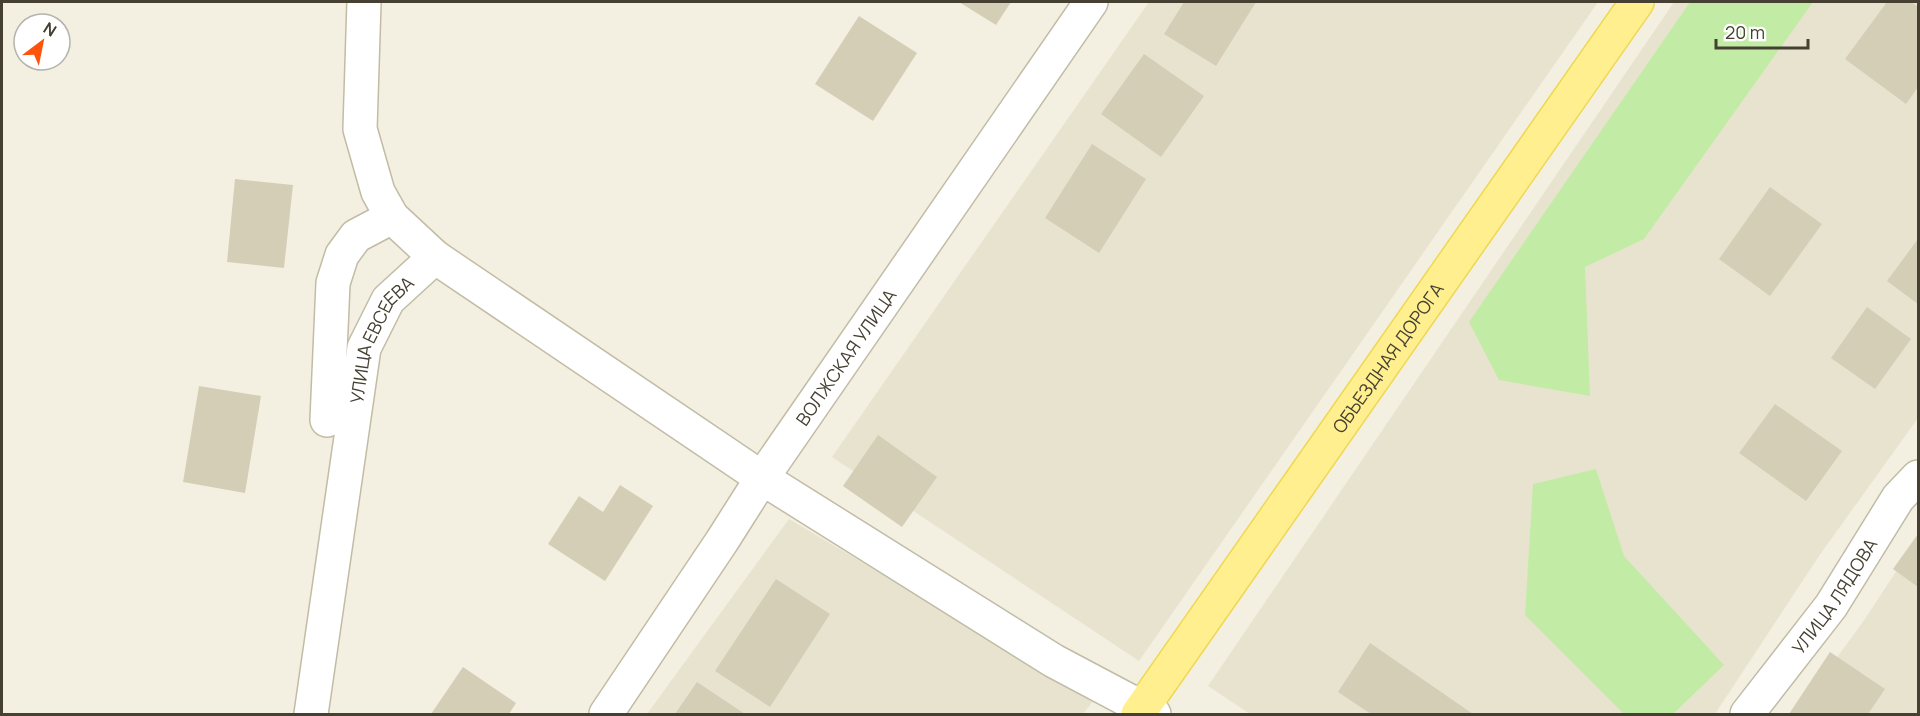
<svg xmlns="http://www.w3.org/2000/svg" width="1920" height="716" font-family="Manrope,sans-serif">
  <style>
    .residential { fill: #e8e3cf }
    .green { fill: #c2eca5 }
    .building { fill: #d5ceb6 }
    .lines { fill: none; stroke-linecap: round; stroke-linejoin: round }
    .minor-casing { stroke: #c2bca6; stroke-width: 36 }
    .major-casing { stroke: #f0d752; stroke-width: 36 }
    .minor { stroke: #fff; stroke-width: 33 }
    .major { stroke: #ffef8e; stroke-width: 33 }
    .labels { text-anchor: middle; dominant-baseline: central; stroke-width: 4.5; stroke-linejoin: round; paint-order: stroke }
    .street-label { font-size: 18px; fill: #454032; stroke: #fff }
  </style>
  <rect width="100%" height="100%" fill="#f3f0e1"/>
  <g class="residential">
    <path d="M1149,2H1598L1139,661L832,457Z"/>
    <path d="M1674,2H1918V418L1819,556L1715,714H1250L1208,686Z"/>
    <path d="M789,519L1094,700L1083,714H647Z"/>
    <path d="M1918,538V714H1796L1865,619Z"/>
  </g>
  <g class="green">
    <path d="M1690,2H1813L1644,239L1585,267L1590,396L1499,380L1469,322Z"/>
    <path d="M1596,469L1624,556L1724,665L1673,714H1624L1525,615L1533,484Z"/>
  </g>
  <g class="building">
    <path d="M959,2H1011L996,25Z"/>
    <path d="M1184,2H1256L1216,66L1164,34Z"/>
    <path d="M1887,2H1911L1918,7V87L1906,104L1845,59Z"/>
    <path d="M859,16L917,53L873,121L815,84Z"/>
    <path d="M1144,54L1204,96L1161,157L1101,114Z"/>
    <path d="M1092,144L1146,179L1099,253L1045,218Z"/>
    <path d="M235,179L293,185L284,268L227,262Z"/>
    <path d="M1770,187L1822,224L1770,296L1719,259Z"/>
    <path d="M1918,239V304L1887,281Z"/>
    <path d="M1867,307L1911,339L1875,389L1831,358Z"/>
    <path d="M199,386L261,396L245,493L183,482Z"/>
    <path d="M1775,404L1842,451L1806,501L1739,453Z"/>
    <path d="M878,435L937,477L902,527L843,486Z"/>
    <path d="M620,485L653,506L605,581L548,544L579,496L603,512Z"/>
    <path d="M1918,534V587L1893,569Z"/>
    <path d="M776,579L830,614L770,707L715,671Z"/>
    <path d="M1370,643L1473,714H1371L1338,692Z"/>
    <path d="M1830,652L1885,689L1868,714H1789Z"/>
    <path d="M463,667L516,703L509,714H431Z"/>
    <path d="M697,682L745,714H675Z"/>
  </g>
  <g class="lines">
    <defs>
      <g id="minor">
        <path d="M435,257L762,478L1054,661L1154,714"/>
        <path d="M327,420L333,283L342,255L356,236L392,217"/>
        <path id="s1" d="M311,714L364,348L388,300L435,257L392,217L378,192L360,129L364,2"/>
        <path id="s2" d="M606,714L722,541L762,478L1091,2"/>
        <path id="s3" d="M1747,714L1831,606L1898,498L1918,477"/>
      </g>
      <g id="major">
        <path id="s4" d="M1138,714L1637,2"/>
      </g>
    </defs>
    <use href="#minor" class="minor-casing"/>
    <use href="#major" class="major-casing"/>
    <use href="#minor" class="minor"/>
    <use href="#major" class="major"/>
  </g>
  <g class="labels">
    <g class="street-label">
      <text stroke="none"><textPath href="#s1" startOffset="384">УЛИЦА ЕВСЕЕВА</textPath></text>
      <text stroke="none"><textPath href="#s2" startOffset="430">ВОЛЖСКАЯ УЛИЦА</textPath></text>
      <text stroke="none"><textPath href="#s4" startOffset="435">ОБЪЕЗДНАЯ ДОРОГА</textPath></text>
      <text stroke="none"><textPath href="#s3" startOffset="147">УЛИЦА ЛЯДОВА</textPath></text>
    </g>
  </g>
  <rect width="1920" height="716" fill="none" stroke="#454032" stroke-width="6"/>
  <g transform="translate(42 42) rotate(32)"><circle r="28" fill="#ffffff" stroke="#b5b3ad" stroke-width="1.5"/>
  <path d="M0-4.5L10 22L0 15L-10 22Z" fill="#ff530c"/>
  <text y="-9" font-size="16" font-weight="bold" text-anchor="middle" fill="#454032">N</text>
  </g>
  <path d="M1716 39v9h92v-9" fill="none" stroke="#454032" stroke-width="3"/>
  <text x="1725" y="39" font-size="18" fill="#454032" stroke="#ffffff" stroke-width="4.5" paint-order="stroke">20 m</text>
</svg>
